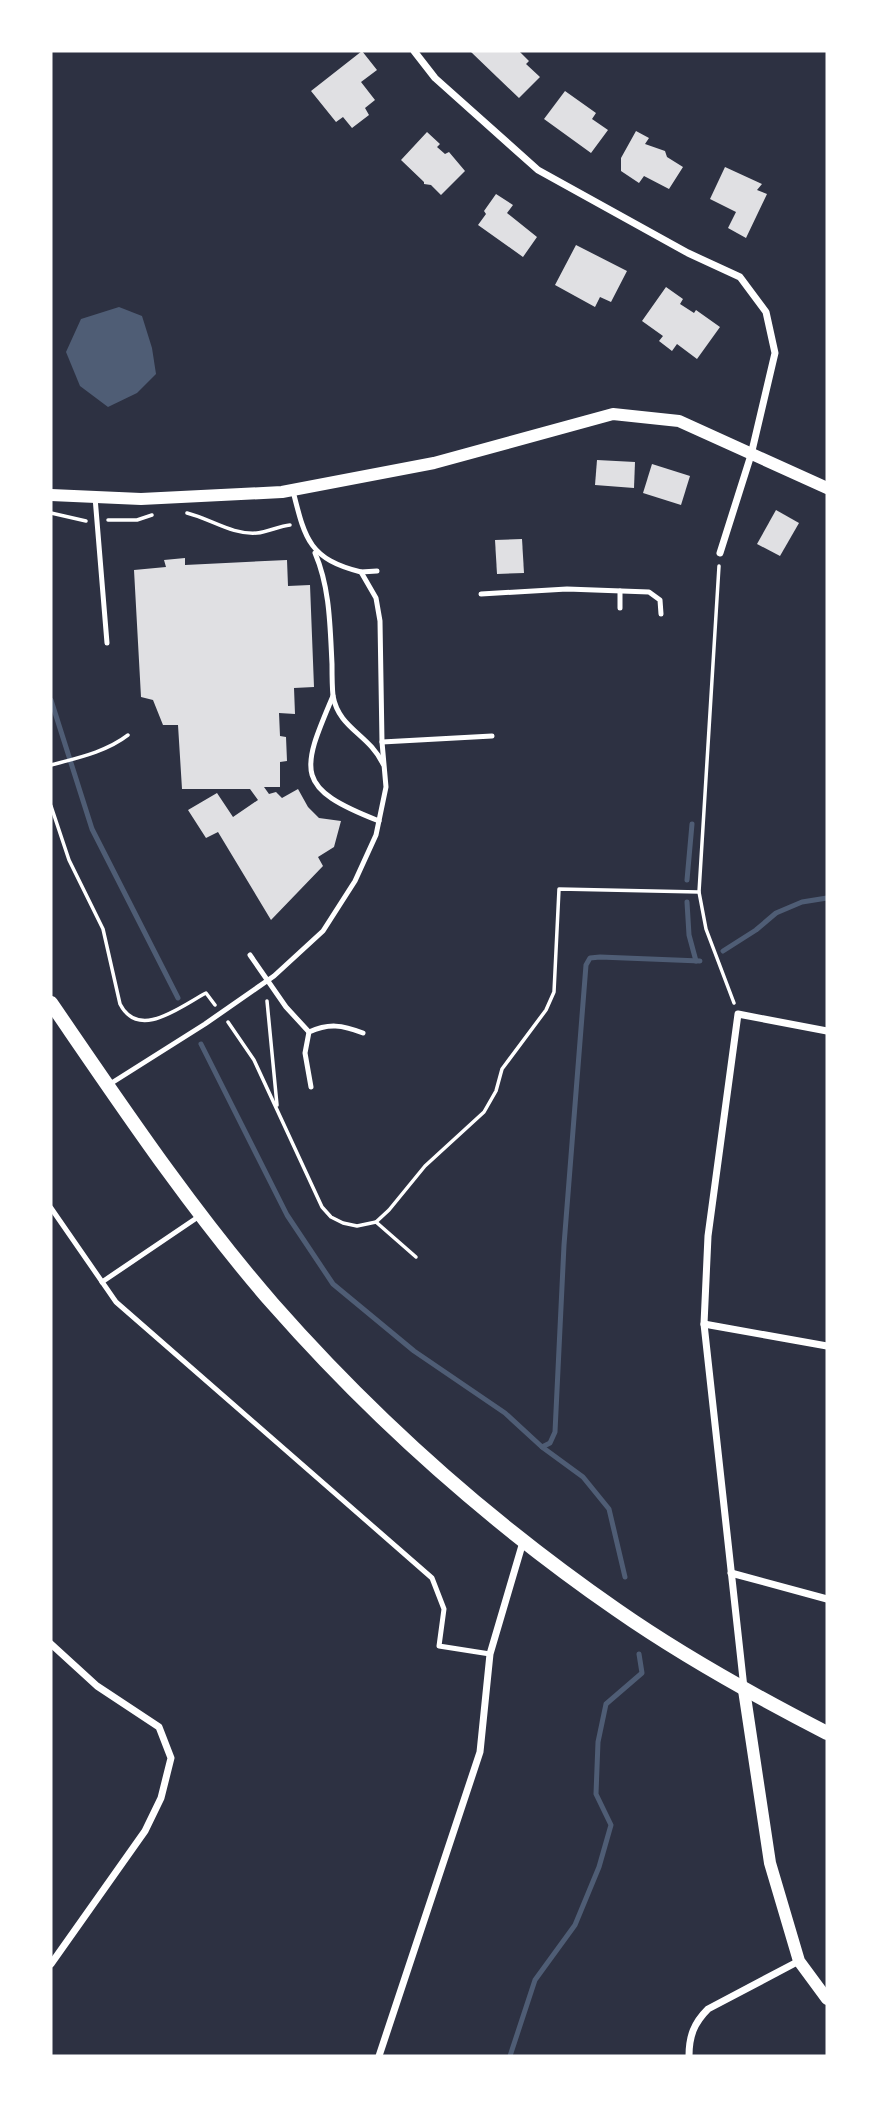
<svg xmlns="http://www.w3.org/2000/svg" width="878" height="2107" font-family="'IBM Plex Sans',sans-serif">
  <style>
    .water { fill: #4f5d75 }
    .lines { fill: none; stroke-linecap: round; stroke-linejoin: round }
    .stream { stroke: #4f5d75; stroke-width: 5 }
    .building { fill: #e0e0e3 }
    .path { stroke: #fff; stroke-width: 3.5 }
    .service { stroke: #fff; stroke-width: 5 }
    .minor { stroke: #fff; stroke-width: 7 }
    .tertiary { stroke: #fff; stroke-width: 12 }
    .secondary { stroke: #fff; stroke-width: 14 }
  </style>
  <rect width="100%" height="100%" fill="#2d3142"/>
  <path class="water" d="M119,307L142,316L152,348L156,374L137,393L108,407L80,386L66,352L81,319Z"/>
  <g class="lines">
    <g class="stream">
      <path d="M51,700L92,829L178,998"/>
      <path d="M687,880L692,824"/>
      <path d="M687,902L689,935L696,961"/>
      <path d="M723,951L756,930L776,913L802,902L827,898"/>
      <path d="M201,1044L287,1215L333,1284L414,1351L505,1413L542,1447L583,1477L609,1509L625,1577"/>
      <path d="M542,1447L550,1443L555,1432L564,1245L586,965L590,958L600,957L700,961"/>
      <path d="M510,2056L535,1980L575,1925L599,1867L611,1825L596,1794L598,1742L606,1704L642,1673L639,1654"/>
    </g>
  </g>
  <g class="building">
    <path d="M362,51L377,70L361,82L375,100L365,108L369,115L352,128L343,117L336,122L311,91Z"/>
    <path d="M472,51H519L529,61L526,64L540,77L519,98L471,52Z"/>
    <path d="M565,91L596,113L592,119L608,130L591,153L544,119Z"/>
    <path d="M636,131L649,138L645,144L665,151L667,157L683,167L669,189L644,176L639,183L621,171V158Z"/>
    <path d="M427,132L440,144L437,147L445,154L449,152L465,171L441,195L431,185L424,184V182L401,160Z"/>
    <path d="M725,167L762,184L757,190L767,194L746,238L728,228L736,212L710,199Z"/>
    <path d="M496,194L513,205L507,213L537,237L523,257L478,225L486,214L484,211Z"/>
    <path d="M576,245L627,271L611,302L600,297L595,307L555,285Z"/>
    <path d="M666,287L683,299L680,304L694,313L696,310L720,327L697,359L677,344L672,351L659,341L663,336L642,321Z"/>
    <path d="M597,460L635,462L634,488L595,485Z"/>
    <path d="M652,464L690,476L681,505L643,493Z"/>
    <path d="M776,510L799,523L780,556L757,544Z"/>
    <path d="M522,539L524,573L497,574L495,540Z"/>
    <path d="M185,558V565L287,560L288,586L310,585L314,687L294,688L295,714L279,713L280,736L286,737L287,761L280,762V787H264L269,794L276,792L282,798L298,789L308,807L319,818L341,821L334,847L318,857L323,866L271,920L218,832L206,838L188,810L217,793L233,817L258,800L250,789H182L178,725H163L153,700L141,697L134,570L166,567L164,560Z"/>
  </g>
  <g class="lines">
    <g class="path">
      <path d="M51,513L86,521"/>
      <path d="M187,513C211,519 232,535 257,533C268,532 279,526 290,525"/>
      <path d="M108,520H137L152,515"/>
      <path d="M719,566L699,892L706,929L734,1003"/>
      <path d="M51,765C77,758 106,752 128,735"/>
      <path d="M51,806L69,860L103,929L120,1004C139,1041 181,1006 206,993L215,1005"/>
      <path d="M267,1001L277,1105"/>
      <path d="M228,1022L254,1060L322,1207L331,1217L343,1223L357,1226L376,1222L389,1210L425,1166L484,1112L496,1091L502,1069L546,1010L554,992L559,889L699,892"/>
      <path d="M376,1222L416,1257"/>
    </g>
    <g class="service">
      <path d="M95,497L107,643"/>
      <path d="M315,553C330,588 330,626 332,664C332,674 332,686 333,696C339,729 369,734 383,764"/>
      <path d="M361,572L377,571"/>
      <path d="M620,591V608"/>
      <path d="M481,594L567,589L649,592L660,600L661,614"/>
      <path d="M333,696C300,773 295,788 379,821"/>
      <path d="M382,742L492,736"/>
      <path d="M250,955L286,1007L309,1032"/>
      <path d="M110,1084L205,1024L274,976L323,931L355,881L376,835L386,787L382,742L380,621L376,598L361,572C309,559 305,539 293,491"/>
      <path d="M311,1087L305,1053L309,1032C329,1023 342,1025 363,1033"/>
      <path d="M51,1208L116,1302L432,1578L444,1609L439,1646L490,1654"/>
      <path d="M102,1282L201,1215"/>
    </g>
    <g class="minor">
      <path d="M414,51L435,78L538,170L688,253L740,277L766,312L775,353L751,455L720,553"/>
      <path d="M704,1324L827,1346"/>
      <path d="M731,1573L827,1599"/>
      <path d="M51,1644L97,1686L159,1727L171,1758L161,1798L145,1831L51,1964"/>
      <path d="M744,1688L704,1324L708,1236L738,1014L827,1031"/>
      <path d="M379,2056L480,1752L490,1654L523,1542"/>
      <path d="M689,2056C689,2036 694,2023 708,2009L799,1961"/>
    </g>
    <g class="tertiary">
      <path d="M51,495L141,499L282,492L434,463L613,414L679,421L827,488"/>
      <path d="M744,1690L770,1863L799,1961L827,1999"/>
    </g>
    <path class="secondary" d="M51,1003C121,1105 191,1210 273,1304C375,1420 490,1522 617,1610C683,1656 755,1696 827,1733"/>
  </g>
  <rect width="878" height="2107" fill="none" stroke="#ffffff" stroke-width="105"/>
</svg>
